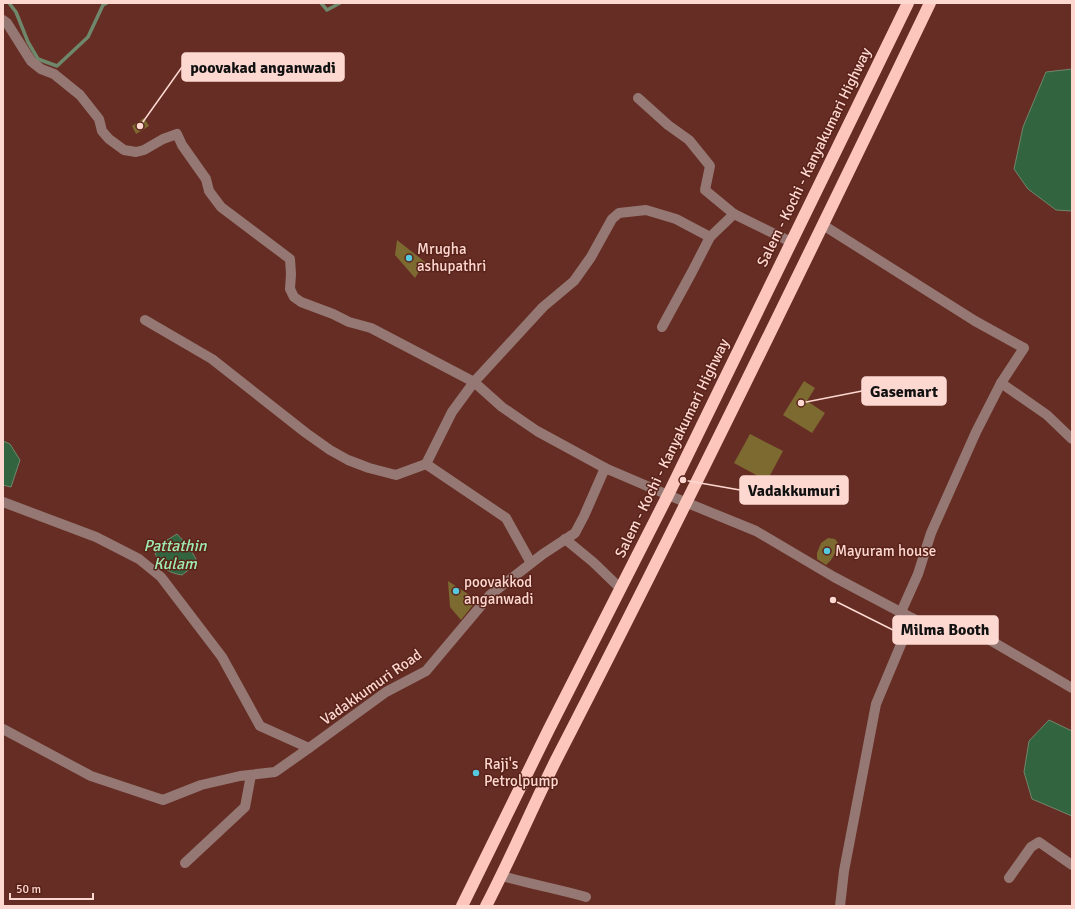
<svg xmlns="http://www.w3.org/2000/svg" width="1075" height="909" font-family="Signika,sans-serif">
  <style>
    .water { fill: #32643f; stroke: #6f876b }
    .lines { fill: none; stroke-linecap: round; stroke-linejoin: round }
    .stream { stroke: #6f876b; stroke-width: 3.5 }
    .building { fill: #7d6a30 }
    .minor { stroke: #957873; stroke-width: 10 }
    .highway { stroke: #fdc6bc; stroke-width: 12 }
    .poi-dot { fill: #55cade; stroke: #5a231a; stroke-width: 1.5 }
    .labels { text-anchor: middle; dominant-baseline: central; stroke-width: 3; stroke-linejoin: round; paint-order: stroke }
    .street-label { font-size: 15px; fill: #fdd8d1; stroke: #5a231a }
    .poi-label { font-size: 15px; fill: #fdd8d1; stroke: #5a231a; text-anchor: start }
    .water-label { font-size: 16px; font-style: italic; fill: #9febb1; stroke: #5a231a }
    .leader { fill: none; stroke: #fdd8d1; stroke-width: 1.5 }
    .callout-dot { fill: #fdd8d1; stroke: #5a231a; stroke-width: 1.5 }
    .callout { fill: #fdd8d1; stroke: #fdd8d1; stroke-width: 1.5 }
    .callout-label { font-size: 16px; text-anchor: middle; font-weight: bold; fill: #111 }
  </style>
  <rect width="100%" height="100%" fill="#662d24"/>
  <g class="water">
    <path d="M1072,69V211L1056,210L1028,189L1014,169L1023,127L1046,72Z"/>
    <path d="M3,441L10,444L20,460L11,487L3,485Z"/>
    <path d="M177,534L189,547L196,559L191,568L182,575C165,572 164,568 155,554L162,543Z"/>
    <path d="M1049,720L1072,731V816L1032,799L1024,772L1029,741Z"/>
  </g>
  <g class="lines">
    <g class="stream">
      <path d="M9,3L16,12L28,42L38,59L57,66L88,37L103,5L107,3"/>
      <path d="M321,3L327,10L340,3"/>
    </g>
  </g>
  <g class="building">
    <path d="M144,118L149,126L136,134L132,126Z"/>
    <path d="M397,240L425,262L415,278L395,255Z"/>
    <path d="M804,381L815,388L807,401L825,413L812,433L783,415Z"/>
    <path d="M750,434L783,451L767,481L734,463Z"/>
    <path d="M828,538L835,539L838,543L837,550L831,560L826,565L817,559V553L821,543Z"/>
    <path d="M448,581L477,600L461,620L450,607Z"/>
  </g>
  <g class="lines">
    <g class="minor">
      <path d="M3,20L7,23L31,61L41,69L54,74L80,95L99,119L102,131L109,139L124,150L136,152L144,150L163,139L177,134L182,145L206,179L209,191L221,207L290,259L291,274L290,289L294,297L301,302L333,314L349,322L371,328L474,382L502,407L537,431L605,468"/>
      <path d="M638,98L668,125L689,140L710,166L705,190L734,214"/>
      <path d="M823,225L975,321L1024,348L1001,383L976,432L931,533L918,574L901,612"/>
      <path d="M145,320L212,359L306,433L330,450L348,460L369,468L396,475L426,464L452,412L474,382L543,307L574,281L591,257L612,219L619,213L646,210L676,219L710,237"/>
      <path d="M662,327L692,272L710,237L734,214L791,242"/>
      <path d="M1001,383L1047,415L1072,439"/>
      <path d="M426,464L506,518L531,563"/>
      <path d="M3,502L96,537L139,559L161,577L222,657L260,726L309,748"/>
      <path d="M565,539L593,562L621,589"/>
      <path d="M3,729L91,776L163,800L201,785L240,776L275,772L309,748L386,692L426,671L490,595L543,554L575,533L584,516L605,468L668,495L756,531L834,577L942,634L983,636L1072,688"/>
      <path d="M185,863L245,807L251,775"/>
      <path d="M502,876C530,884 558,889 586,897"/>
      <path d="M1009,878L1031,847L1039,842L1072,865"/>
      <path d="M840,906L844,871L876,704L912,618"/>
    </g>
    <g class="highway">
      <path d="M462,906L549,729L668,495L908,3"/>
      <path d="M486,906C511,858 532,808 556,760C685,510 808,257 930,3"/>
    </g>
  </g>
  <g class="poi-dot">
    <circle cx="409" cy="258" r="4"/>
    <circle cx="827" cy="551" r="4"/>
    <circle cx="456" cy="591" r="4"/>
    <circle cx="476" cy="773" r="4"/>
  </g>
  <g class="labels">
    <g class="street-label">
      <text transform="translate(814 157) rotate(-64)">Salem - Kochi - Kanyakumari Highway</text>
      <text transform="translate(672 448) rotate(-64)">Salem - Kochi - Kanyakumari Highway</text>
      <text transform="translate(371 687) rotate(-35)">Vadakkumuri Road</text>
    </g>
    <g class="poi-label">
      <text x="417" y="249">Mrugha<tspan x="417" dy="17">ashupathri</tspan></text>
      <text x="835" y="551">Mayuram house</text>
      <text x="464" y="582">poovakkod<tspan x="464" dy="17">anganwadi</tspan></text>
      <text x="484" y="764">Raji's<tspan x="484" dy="17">Petrolpump</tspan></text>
    </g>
    <g class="water-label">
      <text x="175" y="546">Pattathin<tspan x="175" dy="18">Kulam</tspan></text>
    </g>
  </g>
  <path class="leader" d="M140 126L182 67M801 403L862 391M683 480L740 490M833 600L893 630"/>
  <g class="callout-dot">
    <circle cx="140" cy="126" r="4"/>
    <circle cx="801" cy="403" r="4"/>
    <circle cx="683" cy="480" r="4"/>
    <circle cx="833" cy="600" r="4"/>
  </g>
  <g class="callout">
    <rect x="182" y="53" width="162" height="28" rx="4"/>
    <rect x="862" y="377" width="84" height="28" rx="4"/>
    <rect x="740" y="476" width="108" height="28" rx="4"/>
    <rect x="893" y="616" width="105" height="28" rx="4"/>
  </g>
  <g class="callout-label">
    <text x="263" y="73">poovakad anganwadi</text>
    <text x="904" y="397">Gasemart</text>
    <text x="794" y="496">Vadakkumuri</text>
    <text x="945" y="635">Milma Booth</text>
  </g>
  <rect width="1075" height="909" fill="none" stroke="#fdd8d1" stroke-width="8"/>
  <path d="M10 893v6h83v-6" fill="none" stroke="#fdd8d1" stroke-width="2"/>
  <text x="16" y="893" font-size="12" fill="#fdd8d1" stroke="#5a231a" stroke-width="3" paint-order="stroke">50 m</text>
</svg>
